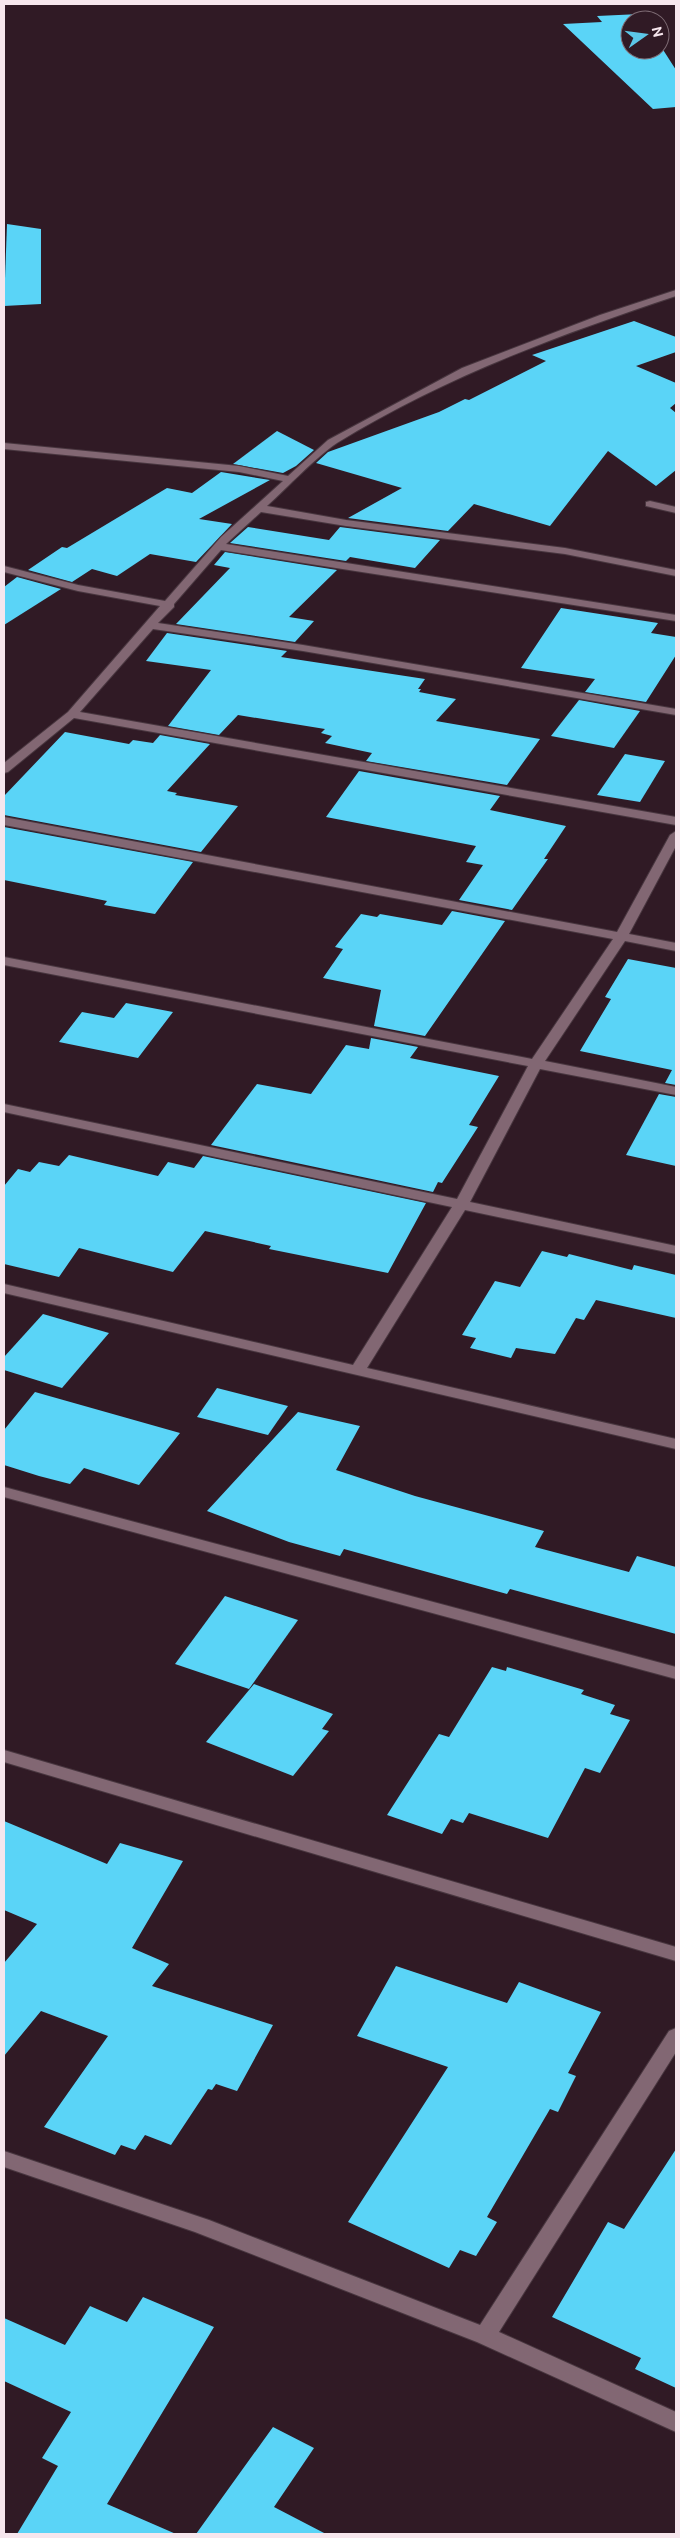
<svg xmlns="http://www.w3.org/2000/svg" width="680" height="2538" font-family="Ubuntu,sans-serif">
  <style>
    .building { fill: #5ad4f7 }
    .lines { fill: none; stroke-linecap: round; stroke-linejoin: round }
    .minor-casing { stroke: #48363f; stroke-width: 2 }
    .minor { fill: #826773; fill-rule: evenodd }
  </style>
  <rect width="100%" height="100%" fill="#301a25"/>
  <g class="building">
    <path d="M640,14L644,20H630V50H660V45L676,70V107L653,109L563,24L602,22L597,16Z"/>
    <path d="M7,224L41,229V304L4,306Z"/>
    <path d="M634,321L676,337V352L636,366L676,383V403L670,408L676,413V470L656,486L608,451L550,526L474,504L448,531L348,518L402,488L316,463L328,452L439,412L465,399L469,400L546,361L532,355Z"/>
    <path d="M277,431L314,450L296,466L283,473L233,464Z"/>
    <path d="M221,472L270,480L199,519L232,524L196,562L150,554L117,576L92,569L72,582L28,570L62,547L67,548L167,488L192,493Z"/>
    <path d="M248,527L329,540L340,527L440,540L415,568L350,557L346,561L230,543Z"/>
    <path d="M225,552L337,570L289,617L314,621L295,642L176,624L230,568L214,565Z"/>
    <path d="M17,577L61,589L4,625V587Z"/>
    <path d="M561,608L658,623L651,633L676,637V655L646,702L585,692L595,679L521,668Z"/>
    <path d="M167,633L287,651L281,657L425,679L418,689H421L419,692L456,699L436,721L540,739L507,785L366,761L372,753L325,743L332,736L321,733L325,729L238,715L219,735L168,726L211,670L146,661Z"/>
    <path d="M579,700L640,711L614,748L551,736Z"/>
    <path d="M65,732L129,744L133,740L153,743L160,735L210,744L167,791L177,793L175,795L238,806L201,852L4,815V796Z"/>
    <path d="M625,754L665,761L640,802L597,795Z"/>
    <path d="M359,771L500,796L490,810L566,826L544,859H548L512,910L459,900L483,865L466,862L476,846L326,817Z"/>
    <path d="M4,827L193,862L155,914L104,905L107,901L4,880Z"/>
    <path d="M452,911L505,921L425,1036L374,1026L381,990L323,978L343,949L335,947L361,914L377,917L380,914L442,925Z"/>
    <path d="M628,959L676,968V1085L665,1083L672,1070L580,1051L611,999L605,997Z"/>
    <path d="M126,1003L173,1012L138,1058L59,1042L82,1012L114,1018Z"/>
    <path d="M371,1038L418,1047L410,1058L499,1076L469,1125L478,1127L442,1183L438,1182L433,1192L211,1145L257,1084L311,1094L346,1045L369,1049Z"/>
    <path d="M659,1094L676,1097V1166L626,1155Z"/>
    <path d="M69,1155L158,1176L168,1162L194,1168L203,1156L426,1203L388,1273L269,1249L271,1246L205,1231L173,1272L79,1248L59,1277L4,1264V1186L18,1169L30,1172L39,1162L59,1166Z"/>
    <path d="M542,1251L567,1257L569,1254L632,1270L634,1265L676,1275V1318L596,1300L584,1320L576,1318L555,1354L516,1348L511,1358L470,1348L476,1338L462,1335L495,1281L520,1287Z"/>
    <path d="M43,1314L109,1333L62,1388L4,1370V1357Z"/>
    <path d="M217,1388L288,1406L268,1435L197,1417Z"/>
    <path d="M35,1392L180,1433L139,1485L84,1468L70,1484L39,1476L4,1465V1430Z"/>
    <path d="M298,1412L360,1426L336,1470L415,1496L544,1531L535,1547L629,1572L637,1556L676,1567V1634L510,1589L507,1594L344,1549L340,1556L289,1542L207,1511Z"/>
    <path d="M225,1596L298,1620L249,1689L175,1664Z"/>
    <path d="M492,1667L506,1671L507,1667L584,1690L581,1694L615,1705L610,1714L630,1720L600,1773L585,1768L548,1838L469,1813L463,1823L451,1819L442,1834L387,1815L439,1734L449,1737Z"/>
    <path d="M254,1684L333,1714L322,1729L329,1731L293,1776L206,1742Z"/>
    <path d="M4,1821L107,1864L120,1843L183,1861L132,1948L169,1964L152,1986L273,2025L237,2091L216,2084L212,2090L208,2089L171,2145L145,2135L135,2150L121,2145L115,2155L44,2127L108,2036L41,2011L4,2056V1963L37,1924L4,1910Z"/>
    <path d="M396,1966L507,2003L519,1982L601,2012L568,2073L576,2076L558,2112L550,2109L487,2217L497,2222L476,2256L460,2250L449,2268L348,2222L448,2067L357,2036Z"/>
    <path d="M676,2149V2388L635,2369L641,2358L552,2317L608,2222L624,2229Z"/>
    <path d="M143,2297L214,2327L107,2504L176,2534H17L58,2466L42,2458L71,2412L4,2381V2318L65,2345L90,2306L127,2322Z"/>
    <path d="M273,2427L314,2448L274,2507L326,2534H196Z"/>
  </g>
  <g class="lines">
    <defs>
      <g id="minor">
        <path d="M676,290V296C559,335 442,378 337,443C316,457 287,488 267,506L346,520L565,548L676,570V576L565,554L346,526L261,512L226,544L676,615V621L221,550L174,604V607L158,623L303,645L676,709V715L303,651L153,629L80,712L676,817V825L74,718L8,772L4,773V763L68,712L160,606L78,591L4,572V566L78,585L165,601L221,537L283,481L239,472L4,449V443L239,466L288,476L328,440L462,368L600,315Z"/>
        <path d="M650,501L676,507V513L646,506V502Z"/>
        <path d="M4,817L617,932L670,835L676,831V846L629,934L676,943V951L625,941L545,1061L676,1087V1095L540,1069L470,1202L676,1246V1254L465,1210L367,1368L676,1439V1449L4,1293V1284L353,1365L452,1207L4,1112V1104L457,1199L528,1066L4,965V957L532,1059L613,939L4,825Z"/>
        <path d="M4,1487L676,1667V1679L4,1497Z"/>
        <path d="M4,1750L676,1947V1961L4,1762Z"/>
        <path d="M676,2028V2052L499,2332L676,2412V2432L477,2342L195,2232L4,2167V2151L209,2220L480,2325L669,2031Z"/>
      </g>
    </defs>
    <use href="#minor" class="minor-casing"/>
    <use href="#minor" class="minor"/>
  </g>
  <rect width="680" height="2538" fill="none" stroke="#f6e6ed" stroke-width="10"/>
  <g transform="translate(645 35) rotate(76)"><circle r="24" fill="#301a25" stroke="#7f6c75"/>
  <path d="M0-4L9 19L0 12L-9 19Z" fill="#5cc7e8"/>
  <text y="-8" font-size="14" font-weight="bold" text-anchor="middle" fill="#f6e6ed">N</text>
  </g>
</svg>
